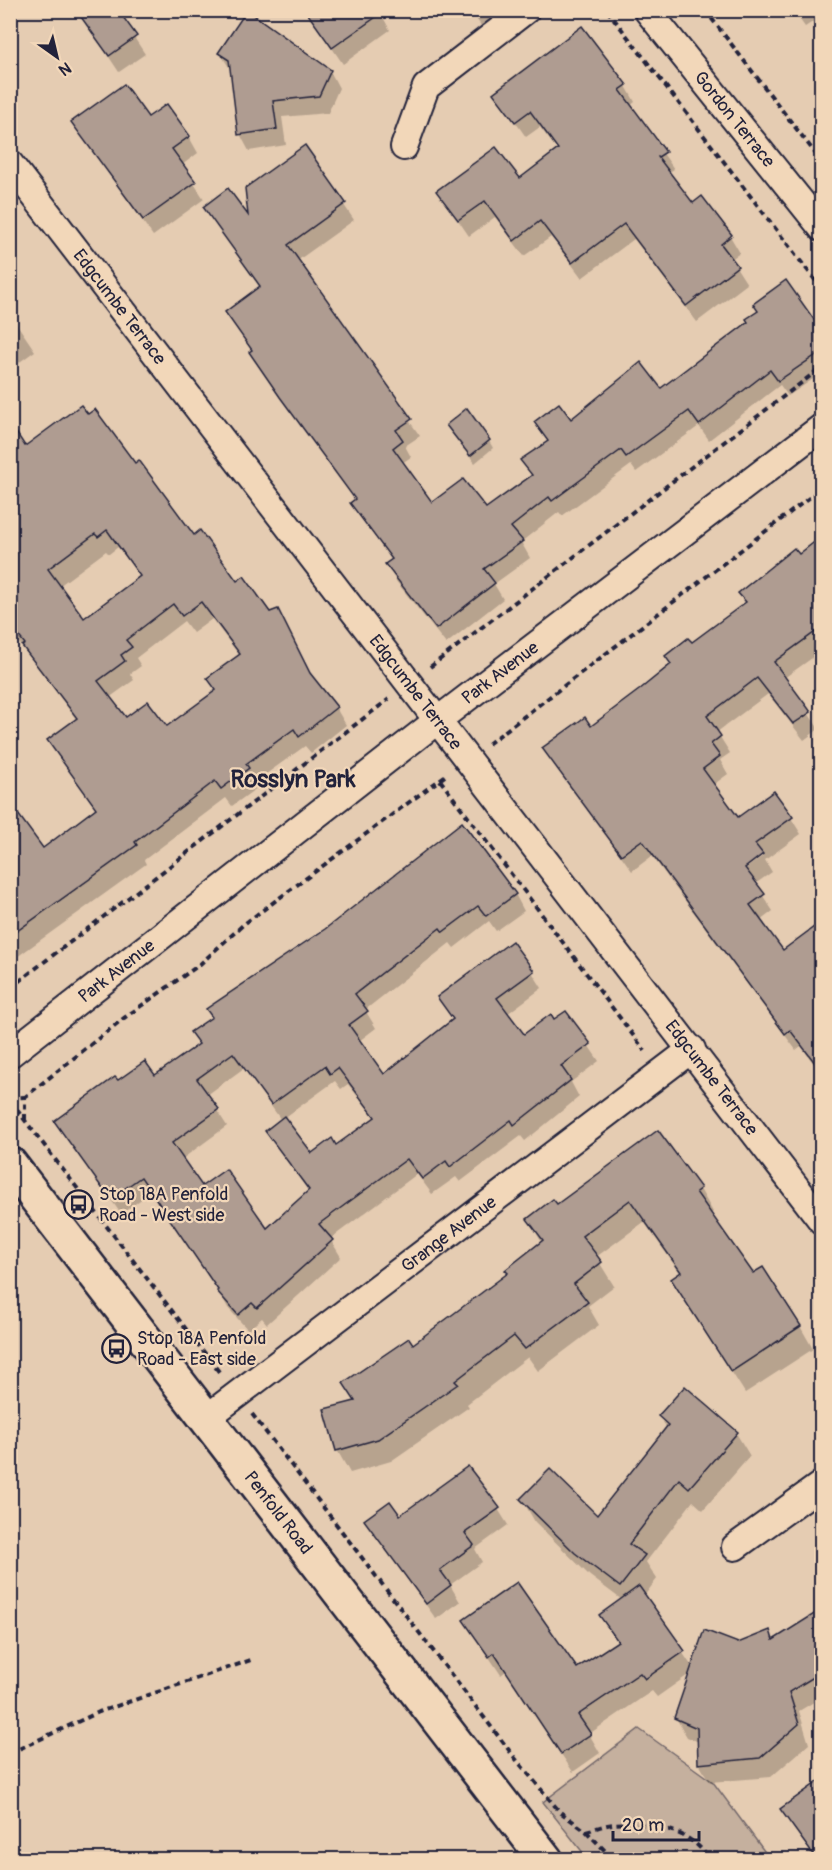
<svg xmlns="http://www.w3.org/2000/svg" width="832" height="1870" font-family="Pangolin,sans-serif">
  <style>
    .green { fill: #c5b09e; stroke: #74696c; stroke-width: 1.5 }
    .shadow { fill: #0003; fill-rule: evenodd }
    .building { fill: #af9c91; stroke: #22223b; stroke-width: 1.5; fill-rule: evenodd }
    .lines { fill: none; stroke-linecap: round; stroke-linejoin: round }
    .minor-casing { stroke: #22223b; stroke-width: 30 }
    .secondary-casing { stroke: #22223b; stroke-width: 38 }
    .path { stroke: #22223b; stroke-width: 4; stroke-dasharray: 6 4.5; stroke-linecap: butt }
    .minor { stroke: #f2d7b9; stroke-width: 26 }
    .secondary { stroke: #f2d7b9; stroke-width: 33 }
    .labels { text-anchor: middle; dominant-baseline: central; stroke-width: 4.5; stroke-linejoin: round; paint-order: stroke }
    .street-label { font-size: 18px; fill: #22223b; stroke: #f2d7b9 }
    .poi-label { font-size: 18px; fill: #22223b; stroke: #f2d7b9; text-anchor: start }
    .district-label { font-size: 24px; font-weight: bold; fill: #22223b; stroke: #f2d7b9 }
  </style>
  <rect width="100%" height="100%" fill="#e5ccb2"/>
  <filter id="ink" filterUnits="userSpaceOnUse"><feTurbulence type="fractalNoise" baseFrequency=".0167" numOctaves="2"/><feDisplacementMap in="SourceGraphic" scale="12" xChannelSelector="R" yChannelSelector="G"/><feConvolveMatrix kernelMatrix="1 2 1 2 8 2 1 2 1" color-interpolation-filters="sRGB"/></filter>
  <g filter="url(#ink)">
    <path class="green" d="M639,1729L713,1782L770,1859H588L543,1802Z"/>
    <g class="shadow">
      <path d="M116,10L145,54L119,72L81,15Z"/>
      <path d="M306,10H379L390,30L343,64Z"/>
      <path d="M443,10H466L452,21Z"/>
      <path d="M470,10H503L482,27Z"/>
      <path d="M793,10H822V32L814,21L805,27Z"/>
      <path d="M220,53L330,71L339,88L328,113L282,117L286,145L249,151L240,134L232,72Z"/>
      <path d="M626,86L635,102L630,106L674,169L668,173L693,205L730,236L740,253L731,259L747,284L697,322L634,239L582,278L551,237L524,256L495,217L469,236L438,191L519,180L558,151L540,127L526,137L495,93Z"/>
      <path d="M148,119L189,137L198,153L182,165L204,199L153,236L73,123Z"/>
      <path d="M305,147L354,220L297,261L420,436L405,446L411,457L402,463L432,504L485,510L532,477L522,460L548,442L536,422L571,421L822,333V373L788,396L780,385L709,440L699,426L636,472L631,465L562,516L559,512L521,542L530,558L494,584L503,599L446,644L396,581L387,565L392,561L362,519L352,503L356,501L260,368L252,351L227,313L260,288L205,207L250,221Z"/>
      <path d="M10,314L35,351L10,369Z"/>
      <path d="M452,433L489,441L493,448L475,463Z"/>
      <path d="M25,448L135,465L193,537L237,583L336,708L346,725L311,753L305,746L255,782L258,787L232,806L226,798L144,860L146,864L10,962V870L43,850L97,810L49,741L77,720L14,636L10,638V564ZM118,547L140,577L84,620L59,586L106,551L109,554ZM212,619L240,656L209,679L216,690L167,728L126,719L109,698L134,680L130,674L141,666L136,658L184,621L193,633Z"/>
      <path d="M822,538V651L784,678L819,729L804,740L768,694L717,732L730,753L720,760L728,774L713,785L738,819L791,818L801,834L765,860L772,872L755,884L773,911L760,921L783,952L822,923V1075L801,1046L796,1050L652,856L632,871L544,748L591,728L672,666L667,657L692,644L746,604L740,593ZM763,852V856L740,873L738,871Z"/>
      <path d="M515,894L524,911L496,931L489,921L454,948L450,943L365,1010L376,1028L359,1041L384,1076L454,1021L439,997L532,972L542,988L507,1014L524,1036L566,1013L599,1061L571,1082L579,1097L525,1141L521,1136L460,1182L456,1177L432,1194L417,1174L330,1239L341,1257L267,1324L262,1318L248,1330L228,1308L219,1291L151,1192L121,1214L56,1121L117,1082L155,1077L200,1045L192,1033L326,930ZM244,1068L281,1120L267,1131L309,1192L267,1230L202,1188L182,1159L227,1126L207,1095ZM335,1081L341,1089L348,1084L375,1118L336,1147L312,1155L284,1118Z"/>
      <path d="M657,1132L700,1189L713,1212L710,1214L753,1275L800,1326L813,1349L745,1393L673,1280L681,1274L644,1222L596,1257L614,1286L588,1306L599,1325L538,1371L528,1357L467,1404L469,1407L391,1461L350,1473L337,1450L356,1403L345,1384L413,1347L509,1273L542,1243L529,1220L556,1206Z"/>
      <path d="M660,1416L736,1433L750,1456L703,1510L693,1501L646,1562L657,1579L644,1596L693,1668L770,1632L775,1641L822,1611V1697L799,1711L809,1744L771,1777L710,1782L699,1764V1742L687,1737L676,1718L691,1673L657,1697L652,1691L589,1734L600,1753L573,1772L506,1671L501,1675L465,1621L577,1670L618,1643L601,1615L622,1600L590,1576L535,1522L522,1499L597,1517L667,1429Z"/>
      <path d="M498,1509L508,1525L475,1549L482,1562L450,1585L460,1602L436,1619L366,1521Z"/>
      <path d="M822,1779V1860H816L782,1809Z"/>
    </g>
    <g class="building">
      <path d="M76,10H118L137,36L109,56Z"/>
      <path d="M247,10L331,70L319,96L273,101L277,129L238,135L229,60L218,53Z"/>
      <path d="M305,10H386L332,48Z"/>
      <path d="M582,26L627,85L620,90L666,152L658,157L693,203L702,196L732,235L721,244L738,266L686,306L624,224L572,263L540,221L514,241L485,201L458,220L436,191L496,147L520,178L558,149L530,111L515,122L493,93Z"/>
      <path d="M124,84L148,117L167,104L190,136L172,149L196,182L143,220L71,122Z"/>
      <path d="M305,145L346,203L288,245L412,419L396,430L403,440L393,448L432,502L463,479L486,508L532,475L520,460L548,441L534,422L559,403L571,419L641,362L661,388L748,322L746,319L758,311L753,304L786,280L822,331V351L778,381L770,370L699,425L689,411L626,457L621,450L552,501L549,497L511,527L523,541L484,569L495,583L436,629L385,564L392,559L350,503L355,499L280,397L249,352L252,350L225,312L260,286L203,207L228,188L248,215L245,188Z"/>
      <path d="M81,405L88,414L95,409L135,463L139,460L194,535L200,530L237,581L244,576L270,612L278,609L310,673L337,707L299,737L294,729L246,764L249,768L221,789L215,781L135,842L137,845L10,936V803L43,848L96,808L47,740L77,718L22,646L25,644L10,625V423L25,446ZM107,530L140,576L84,618L48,569L95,534L98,537ZM201,602L240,654L207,678L216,690L167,726L148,701L126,717L98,681L125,661L121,655L132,647L126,640L173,604L182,616Z"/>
      <path d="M467,408L490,440L470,456L446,425Z"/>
      <path d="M822,536V627L774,662L811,712L793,724L757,678L707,716L721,736L711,744L720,756L703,769L738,817L774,791L793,817L755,844L763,854L745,868L765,894L750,905L783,950L822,921V1072L790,1030L785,1034L642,840L621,855L542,748L585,717L591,726L639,690L671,664L665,656L688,638L692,642L746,602L738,593L794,548L799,554Z"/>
      <path d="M462,822L516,894L486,916L478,906L443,932L440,928L355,994L368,1011L349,1025L384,1074L453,1019L437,997L512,941L534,971L497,998L524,1034L551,1014L554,1019L566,1011L591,1044L561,1066L571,1080L514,1125L511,1120L450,1167L446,1161L422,1179L407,1159L319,1224L333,1240L257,1308L252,1303L238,1315L217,1291L218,1290L141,1177L110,1199L54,1121L115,1077L118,1080L145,1061L155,1075L199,1044L190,1032L212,1017L206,1009L325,929ZM233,1053L271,1105L325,1066L330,1074L338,1068L375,1117L336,1145L332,1138L312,1153L284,1116L265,1131L309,1190L267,1228L226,1169L202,1186L172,1143L219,1109L197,1079Z"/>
      <path d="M658,1130L701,1188L696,1192L753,1273L763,1267L801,1326L731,1372L671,1279L681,1272L630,1200L582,1236L602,1262L574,1284L588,1302L525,1349L514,1336L455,1381L458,1384L378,1439L336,1451L324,1409L355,1401L343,1383L409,1338L413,1344L508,1273L505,1270L543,1240L527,1219L553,1199L557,1204Z"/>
      <path d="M685,1386L738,1432L689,1488L679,1479L629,1544L645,1555L620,1587L575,1553L520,1499L550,1469L597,1515L668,1425L658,1416Z"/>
      <path d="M468,1466L500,1508L465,1533L474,1545L440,1570L451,1585L426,1604L364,1520L390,1501L400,1515Z"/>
      <path d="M517,1582L577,1668L618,1641L599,1615L639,1586L685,1651L645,1679L640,1673L578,1715L591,1734L561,1754L494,1653L489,1657L463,1620Z"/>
      <path d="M822,1609V1672L789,1692L799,1724L760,1758L698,1764L697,1728L674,1718L704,1630L738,1643L770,1630L773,1640Z"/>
      <path d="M822,1779V1860H817L780,1809Z"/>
    </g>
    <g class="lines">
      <defs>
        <g id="minor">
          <path id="s1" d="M647,10L822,228"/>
          <path d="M404,147L426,87L526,10"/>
          <path id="s2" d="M10,164L822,1221"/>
          <path id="s3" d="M10,1054L438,720L822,427"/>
          <path id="s4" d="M205,1419L692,1049"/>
          <path d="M735,1547L822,1484"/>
        </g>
        <g id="secondary">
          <path id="s5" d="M10,1164L546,1860"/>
        </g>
      </defs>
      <use href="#minor" class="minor-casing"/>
      <use href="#secondary" class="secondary-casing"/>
      <g class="path">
        <path d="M607,10L822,289"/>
        <path d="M705,10L822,162"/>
        <path d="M430,667L822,367"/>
        <path d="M488,744L822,488"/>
        <path d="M440,780L645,1051"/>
        <path d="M10,988L389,699"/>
        <path d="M10,1098L25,1097"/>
        <path d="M10,1101L220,1373"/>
        <path d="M25,1120V1097L124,1018L199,965L244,924L446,775"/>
        <path d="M252,1414L515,1758L560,1812L586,1831C595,1829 604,1825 613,1824C645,1821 693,1829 709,1860"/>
        <path d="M10,1753L99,1712L251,1660"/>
        <path d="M586,1831L614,1860"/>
      </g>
      <use href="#minor" class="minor"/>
      <use href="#secondary" class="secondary"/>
    </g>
  </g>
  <defs>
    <symbol id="bus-ring" viewBox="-11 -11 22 22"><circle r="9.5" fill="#f2d7b9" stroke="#22223b" stroke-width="1.5"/><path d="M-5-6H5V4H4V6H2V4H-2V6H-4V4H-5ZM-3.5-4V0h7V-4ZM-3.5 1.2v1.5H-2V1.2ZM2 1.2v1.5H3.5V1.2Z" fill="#22223b"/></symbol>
  </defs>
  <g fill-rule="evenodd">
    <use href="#bus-ring" x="62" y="1188" width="33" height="33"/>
    <use href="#bus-ring" x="100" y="1332" width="33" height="33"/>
  </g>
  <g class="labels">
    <g class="street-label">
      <text stroke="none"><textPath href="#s1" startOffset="140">Gordon Terrace</textPath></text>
      <text stroke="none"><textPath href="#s2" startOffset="180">Edgcumbe Terrace</textPath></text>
      <text stroke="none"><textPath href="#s3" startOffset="621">Park Avenue</textPath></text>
      <text stroke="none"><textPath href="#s2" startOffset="666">Edgcumbe Terrace</textPath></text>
      <text stroke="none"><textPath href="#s3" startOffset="135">Park Avenue</textPath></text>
      <text stroke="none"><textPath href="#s2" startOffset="1152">Edgcumbe Terrace</textPath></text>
      <text stroke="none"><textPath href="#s4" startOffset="306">Grange Avenue</textPath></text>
      <text stroke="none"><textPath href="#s5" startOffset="440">Penfold Road</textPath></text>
    </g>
    <g class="poi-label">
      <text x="99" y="1194">Stop 18A Penfold<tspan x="99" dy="21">Road - West side</tspan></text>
      <text x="137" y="1338">Stop 18A Penfold<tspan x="137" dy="21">Road - East side</tspan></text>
    </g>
    <g class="district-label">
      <text x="293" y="779">Rosslyn Park</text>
    </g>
  </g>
  <rect width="832" height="1870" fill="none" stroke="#f2d7b9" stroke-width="36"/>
  <rect x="18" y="18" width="796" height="1834" fill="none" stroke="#22223b" stroke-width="2" filter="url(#ink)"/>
  <g transform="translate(57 57) rotate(146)" stroke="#f2d7b9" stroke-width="4.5" paint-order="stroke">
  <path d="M0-4.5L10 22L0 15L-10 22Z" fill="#22223b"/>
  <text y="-9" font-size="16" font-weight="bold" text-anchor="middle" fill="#22223b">N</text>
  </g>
  <path d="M613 1831v9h86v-9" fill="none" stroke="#22223b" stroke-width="3"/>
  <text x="622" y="1831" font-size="18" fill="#22223b" stroke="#f2d7b9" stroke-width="4.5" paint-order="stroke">20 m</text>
</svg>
